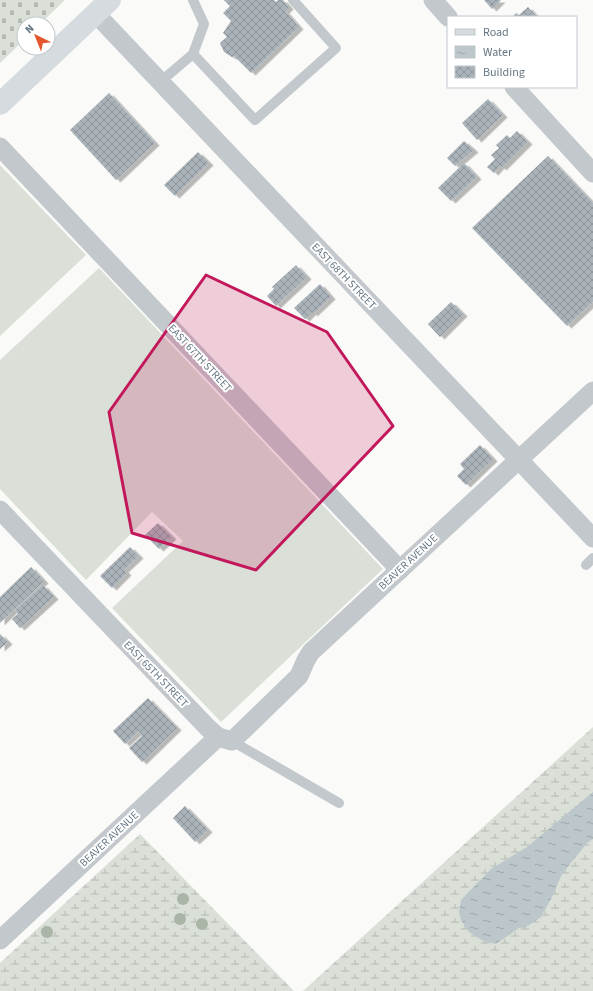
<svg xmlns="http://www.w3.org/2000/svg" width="593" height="991" font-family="'Source Sans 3',sans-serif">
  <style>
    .grass { fill: #dadfd7 }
    .wetland { fill: url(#wetland-marsh) }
    .cemetery { fill: url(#cemetery-stones) }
    .water { fill: url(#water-ripples) }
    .building { fill: url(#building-cross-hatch); filter: url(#shadow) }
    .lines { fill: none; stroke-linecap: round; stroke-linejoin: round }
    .service { stroke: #c3c8cc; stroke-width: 10 }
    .minor { stroke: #c3c8cc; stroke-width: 19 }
    .primary { stroke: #d6dbdf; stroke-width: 22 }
    .tree { fill: #aab4a7 }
    .marked { fill: #c2185b; fill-opacity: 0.2; stroke: #c2185b; stroke-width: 3; stroke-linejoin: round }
    .labels { text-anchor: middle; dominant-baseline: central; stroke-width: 4; stroke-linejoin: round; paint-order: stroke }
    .street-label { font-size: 11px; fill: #657683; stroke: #fff }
  </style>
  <defs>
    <pattern id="wetland-marsh" width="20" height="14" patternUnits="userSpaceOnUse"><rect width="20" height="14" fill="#dadfd7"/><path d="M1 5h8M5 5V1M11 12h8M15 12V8" fill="none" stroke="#b4b9b4"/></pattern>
    <pattern id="cemetery-stones" width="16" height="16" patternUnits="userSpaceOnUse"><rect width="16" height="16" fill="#dadfd7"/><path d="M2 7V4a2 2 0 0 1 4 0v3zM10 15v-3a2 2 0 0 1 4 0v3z" fill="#b4b9b4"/></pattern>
    <pattern id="water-ripples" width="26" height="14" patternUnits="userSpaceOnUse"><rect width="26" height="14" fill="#bbc7cb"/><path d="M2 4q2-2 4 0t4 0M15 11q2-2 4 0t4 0" fill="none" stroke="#9ca6aa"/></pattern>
    <pattern id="building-cross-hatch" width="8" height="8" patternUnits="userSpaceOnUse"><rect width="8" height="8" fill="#aab3b9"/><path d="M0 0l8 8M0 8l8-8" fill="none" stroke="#8e969c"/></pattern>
    <filter id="shadow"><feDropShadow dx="4.5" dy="2.5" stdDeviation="0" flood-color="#0004"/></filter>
  </defs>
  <rect width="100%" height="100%" fill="#fafaf8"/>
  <g class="grass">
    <path d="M0,165L86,255L0,336Z"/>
    <path d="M99,268L383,569L221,722L112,608L183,541L152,512L86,580L0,489V360Z"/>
  </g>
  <g class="wetland">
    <path d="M593,727V991H303Z"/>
    <path d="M140,834L294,991H0V963Z"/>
  </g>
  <path class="cemetery" d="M0,0H65L40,24H24V40L0,63Z"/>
  <path class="water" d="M593,792V839L587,843L562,874L552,897L541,917L526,927L519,928L496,944L483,941L469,932L461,920L459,912L461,900L491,869L527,847Z"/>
  <g class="building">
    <path d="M224,0H274L276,2L278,0H283L289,7L285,11L299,27L251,73L234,56L232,57L224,52L220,43L227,37L223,33L231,21L223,13L230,6Z"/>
    <path d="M484,0H501L492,9Z"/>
    <path d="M528,7L537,17H512L516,13L519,15Z"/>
    <path d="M109,93L155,143L116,180L70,130Z"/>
    <path d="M488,99L503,115L477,140L462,123Z"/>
    <path d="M517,131L528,142L502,168L500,166L494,173L487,167L495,159L491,155L499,148L496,145L507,135L510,138Z"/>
    <path d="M464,141L474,150L455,166L447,158Z"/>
    <path d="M198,152L209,163L175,196L164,185Z"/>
    <path d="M548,156L593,203V302L567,326L472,228Z"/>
    <path d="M464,163L477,177L451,201L438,188Z"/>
    <path d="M296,265L307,277L276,306L267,296L274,289L272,287Z"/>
    <path d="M320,284L331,297L313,314L312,312L305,319L294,308Z"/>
    <path d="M451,302L463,314L440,337L428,324Z"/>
    <path d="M480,445L493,459L466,485L457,476L464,469L460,464Z"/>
    <path d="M158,523L172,537L159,549L145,535Z"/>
    <path d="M130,547L139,556L124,570L127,573L112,588L100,576Z"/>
    <path d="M31,567L44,581L0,623V597Z"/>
    <path d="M43,585L54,597L20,628L12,619L18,614L15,610Z"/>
    <path d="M0,634L8,642L0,649Z"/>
    <path d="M148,698L177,728L142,762L129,748L142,736L139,731L125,744L113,731Z"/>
    <path d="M185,806L208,830L195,842L173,818Z"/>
  </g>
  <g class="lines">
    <g class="service">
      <path d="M193,54L204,24L193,0"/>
      <path d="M160,82L193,54L255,120L336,48L293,0"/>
      <path d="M586,565L593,558"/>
      <path d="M232,741L339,803"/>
    </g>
    <g class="minor">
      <path d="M433,0L448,17"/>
      <path d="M96,14L593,538"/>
      <path d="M514,87L593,173"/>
      <path d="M0,147L400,570"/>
      <path d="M0,510L207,727L218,737L232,741L299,676L306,660L311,652L593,391"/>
      <path d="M0,940L218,737"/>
    </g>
    <path class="primary" d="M0,104L110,0"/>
  </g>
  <g class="tree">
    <circle cx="183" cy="899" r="6"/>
    <circle cx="180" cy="919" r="6"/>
    <circle cx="202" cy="924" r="6"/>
    <circle cx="47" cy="932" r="6"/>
  </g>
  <path class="marked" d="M206,275L327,332L393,426L256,570L132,533L109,412Z"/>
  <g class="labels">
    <g class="street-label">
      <text transform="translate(344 276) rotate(46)">EAST 68TH STREET</text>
      <text transform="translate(200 358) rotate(47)">EAST 67TH STREET</text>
      <text transform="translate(408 562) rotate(-43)">BEAVER AVENUE</text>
      <text transform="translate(156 674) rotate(46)">EAST 65TH STREET</text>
      <text transform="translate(109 839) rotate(-43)">BEAVER AVENUE</text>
    </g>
  </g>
  <rect x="447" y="16" width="130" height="72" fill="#ffffff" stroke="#c1c8cd"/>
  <rect x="455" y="29" width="20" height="6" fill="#d6dbdf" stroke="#c1c8cd"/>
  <text x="483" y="36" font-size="12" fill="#657683">Road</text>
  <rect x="455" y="46" width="20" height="12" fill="url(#water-ripples)" stroke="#c1c8cd"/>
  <text x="483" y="56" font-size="12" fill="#657683">Water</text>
  <rect x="455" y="66" width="20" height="12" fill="url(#building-cross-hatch)" stroke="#c1c8cd"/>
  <text x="483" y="76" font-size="12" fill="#657683">Building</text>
  <g transform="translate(36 36) rotate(317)"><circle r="19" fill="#ffffff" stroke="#c1c8cd"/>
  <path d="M0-3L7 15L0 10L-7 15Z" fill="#e4572e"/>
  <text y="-6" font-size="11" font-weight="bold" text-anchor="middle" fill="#657683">N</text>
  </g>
</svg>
